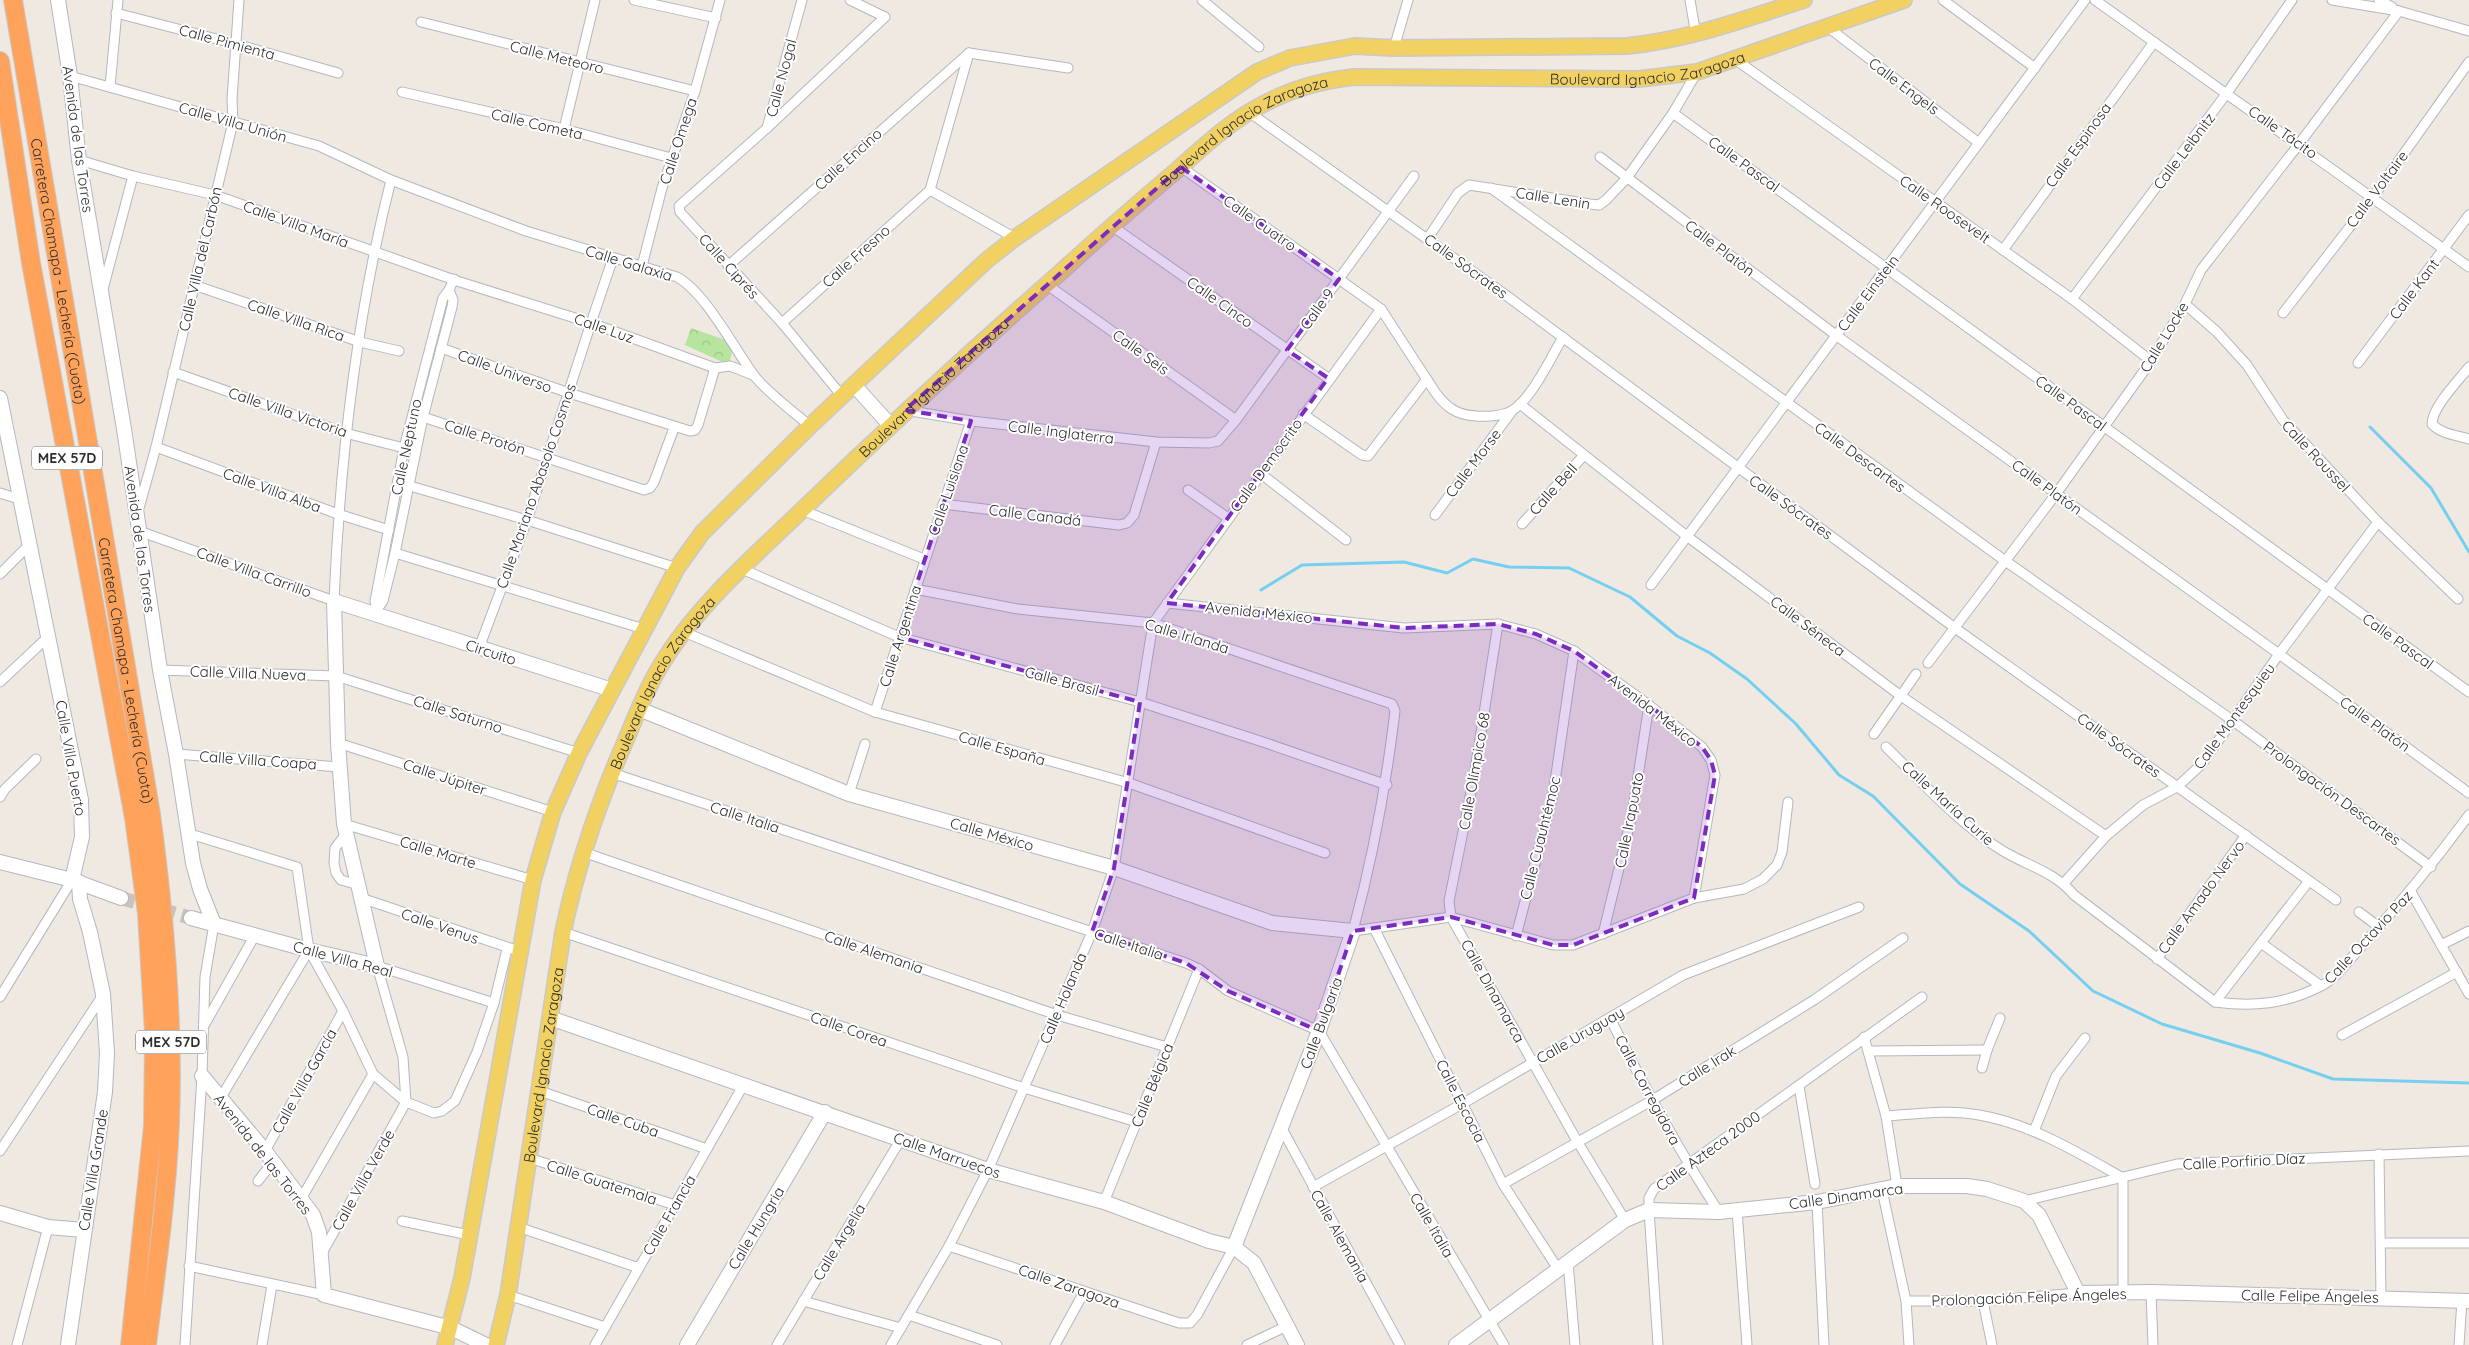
<svg xmlns="http://www.w3.org/2000/svg" width="2469" height="1345" font-family="Quicksand,sans-serif">
  <style>
    .park { fill: url(#park-crowns) }
    .lines { fill: none; stroke-linecap: round; stroke-linejoin: round }
    .stream { stroke: #75cff0; stroke-width: 3 }
    .secondary-tunnel { stroke: #c8c4bd; stroke-width: 14; stroke-dasharray: 14 7; stroke-linecap: butt }
    .street-casing { stroke: #b4b7c1; stroke-width: 11 }
    .secondary-casing { stroke: #b4b7c1; stroke-width: 16 }
    .primary-casing { stroke: #c9c9c9; stroke-width: 18 }
    .highway-casing { stroke: #c9c9c9; stroke-width: 20 }
    .street { stroke: #fff; stroke-width: 9 }
    .secondary { stroke: #fff; stroke-width: 14 }
    .primary { stroke: #f2d163; stroke-width: 15 }
    .highway { stroke: #ffa35c; stroke-width: 18 }
    .marked { fill: #7b2cbf; fill-opacity: 0.2; stroke: #7b2cbf; stroke-width: 4; stroke-dasharray: 10 6; stroke-linejoin: round }
    .labels { text-anchor: middle; dominant-baseline: central; stroke-width: 4; stroke-linejoin: round; paint-order: stroke }
    .shield { fill: #fff; stroke: #6d6d6d; stroke-width: 1 }
    .shield-label { font-size: 14px; font-weight: bold; fill: #2e2e2e }
    .street-label { font-size: 15px; fill: #2e2e2e; stroke: #fff }
  </style>
  <defs>
    <pattern id="park-crowns" width="20" height="18" patternUnits="userSpaceOnUse" patternTransform="scale(1.25)"><rect width="20" height="18" fill="#b6e59e"/><path d="M2 6a3 3 0 1 1 6 0M12 15a3 3 0 1 1 6 0" fill="none" stroke="#9dc588"/></pattern>
  </defs>
  <rect width="100%" height="100%" fill="#efe9e1"/>
  <path class="park" d="M691,328L734,343L729,365L685,345Z"/>
  <g class="lines">
    <g class="stream">
      <path d="M2370,427L2431,488L2469,552"/>
      <path d="M1261,590L1302,565L1404,562L1447,573L1473,559L1509,567L1569,568L1630,597L1677,636L1710,653L1747,679L1796,724L1839,775L1873,796L1960,884L2029,931L2093,991L2162,1024L2260,1053L2333,1079L2469,1083"/>
    </g>
    <path class="secondary-tunnel" d="M121,898L191,918"/>
    <defs>
      <g id="street">
        <path d="M634,0L716,18"/>
        <path d="M802,0L767,128L679,206L680,212L782,323L842,396"/>
        <path d="M1202,0L1259,47"/>
        <path d="M1690,0L1696,35"/>
        <path d="M1943,0L2035,68"/>
        <path d="M2095,0L2469,267"/>
        <path d="M2332,0L2399,11L2469,31"/>
        <path d="M2379,0L2392,7"/>
        <path d="M116,13L236,44L338,73"/>
        <path d="M421,22L695,91"/>
        <path d="M1829,28L1979,143"/>
        <path d="M1394,48L1408,0"/>
        <path d="M969,53L1068,68"/>
        <path d="M1736,60L2072,299L2151,361"/>
        <path d="M70,76L319,146L391,180L526,231L677,277C705,292 734,348 753,374C764,390 794,412 810,426"/>
        <path d="M110,87L118,0"/>
        <path d="M402,92L564,129L671,158"/>
        <path d="M1249,112L1507,296L1955,628L2336,900"/>
        <path d="M1673,113L2469,692"/>
        <path d="M767,128L885,17L850,0"/>
        <path d="M564,129L595,0"/>
        <path d="M1600,157L1837,336L2279,654L2469,793"/>
        <path d="M79,160L133,176L215,195L457,281L591,323L715,368L730,366L753,375"/>
        <path d="M1181,167L1381,309L1435,392C1446,407 1456,415 1476,416C1487,417 1504,416 1513,410C1532,398 1552,356 1563,337"/>
        <path d="M1491,188L2004,560L2232,720L2431,867"/>
        <path d="M930,190L969,53"/>
        <path d="M930,190L1015,238"/>
        <path d="M1112,226L1328,378"/>
        <path d="M1428,238L1458,193L1469,185L1590,204L1599,205L1606,200L1626,179L1673,113L1697,72"/>
        <path d="M2003,250L2154,42"/>
        <path d="M642,266L662,188L695,91L720,0"/>
        <path d="M728,266L969,53"/>
        <path d="M1046,284L1236,420"/>
        <path d="M194,285L360,342L399,351"/>
        <path d="M103,289L133,176"/>
        <path d="M2072,299L2227,93L2292,0"/>
        <path d="M2185,304L2217,332L2247,365L2283,420L2378,522L2458,599"/>
        <path d="M2283,313L2373,197L2469,62"/>
        <path d="M593,317L613,258"/>
        <path d="M782,323L930,190"/>
        <path d="M441,348L569,393L690,431L695,430L698,425L715,368"/>
        <path d="M2358,363L2469,215"/>
        <path d="M2469,367C2459,380 2432,407 2432,424C2441,434 2456,435 2469,439"/>
        <path d="M173,372L345,433L404,448"/>
        <path d="M1520,404L1688,537L1901,696L2106,836"/>
        <path d="M905,410L971,421L1156,442L1209,443L1218,441L1236,420L1414,176"/>
        <path d="M1303,414L1362,455L1368,456L1427,379"/>
        <path d="M423,417L644,490L650,488L654,482L674,428"/>
        <path d="M156,447L338,514L389,530"/>
        <path d="M1260,473L1346,540"/>
        <path d="M410,486L527,520L677,568"/>
        <path d="M1188,490L1228,518"/>
        <path d="M0,493L22,500"/>
        <path d="M943,504L1119,525L1127,523L1134,515L1156,442"/>
        <path d="M139,508L156,447L233,122L232,99L239,0"/>
        <path d="M802,510L924,559"/>
        <path d="M1435,515L1512,411"/>
        <path d="M1522,524L1584,455"/>
        <path d="M139,531L334,601C340,459 356,318 391,180"/>
        <path d="M395,553L644,629"/>
        <path d="M742,569L899,637L1140,702L1266,743L1387,785"/>
        <path d="M0,574L30,544"/>
        <path d="M1651,585L2085,0"/>
        <path d="M915,589L1018,609L1153,623L1392,704L1395,711C1386,787 1373,857 1353,931L1451,917L1553,945H1573L1694,898L1744,889L1763,879L1777,865L1782,852L1788,802"/>
        <path d="M1167,603L1404,628L1498,624L1536,634L1574,651L1649,705L1702,747L1711,760L1715,775L1694,898"/>
        <path d="M378,608L383,601L395,553L423,417L452,307L453,300L449,290"/>
        <path d="M378,615L375,601L404,448L443,298L449,290L454,279"/>
        <path d="M1498,624L1474,777L1449,901L1451,917L1577,1141L1625,1220"/>
        <path d="M684,632L875,712L1129,783L1325,853"/>
        <path d="M479,648L527,520L591,323"/>
        <path d="M1928,663L2056,494L2151,361L2185,304L2201,270L2299,144L2399,11"/>
        <path d="M160,670L336,676L579,753"/>
        <path d="M0,682L49,636"/>
        <path d="M875,712L971,421"/>
        <path d="M1874,734L1916,674"/>
        <path d="M338,743L553,812"/>
        <path d="M1886,747C1923,783 1960,825 2003,851C2028,866 2055,872 2074,895L2215,1002C2253,1007 2285,1004 2319,987C2335,980 2349,960 2360,948C2399,905 2435,861 2469,815"/>
        <path d="M176,754L339,767"/>
        <path d="M612,773L1186,963L1199,969L1228,991L1319,1031L1504,1345"/>
        <path d="M849,794L865,744"/>
        <path d="M0,797L5,789L36,759"/>
        <path d="M344,824L533,880"/>
        <path d="M187,833L297,867L309,950L220,1099"/>
        <path d="M346,834L335,848L334,863L336,873L341,880L359,885"/>
        <path d="M583,852L1057,1015L1167,1047"/>
        <path d="M2064,883L2106,836L2143,805L2177,787L2202,764L2279,654L2378,522"/>
        <path d="M2411,892L2469,994"/>
        <path d="M361,898L513,949"/>
        <path d="M2359,912L2379,927"/>
        <path d="M1374,928L1503,1184L1558,1269"/>
        <path d="M563,932L1024,1088L1137,1122"/>
        <path d="M1603,934L1632,815L1649,705"/>
        <path d="M1516,936L1553,795L1574,651"/>
        <path d="M2261,943L2321,986"/>
        <path d="M2441,945L2469,931"/>
        <path d="M309,950L343,1011L373,1074L406,1102L434,1113L442,1111L455,1101L477,1052L494,1003L507,949"/>
        <path d="M2157,959L2246,835"/>
        <path d="M377,966L494,1003"/>
        <path d="M0,997L72,880"/>
        <path d="M2215,1002L2309,881"/>
        <path d="M1610,1018C1644,1087 1677,1148 1719,1212"/>
        <path d="M205,1024L255,935"/>
        <path d="M2342,1035L2457,972"/>
        <path d="M1864,1037L1886,1116L1897,1186"/>
        <path d="M1869,1051L1987,1050"/>
        <path d="M1982,1068L1987,1050L2000,1018"/>
        <path d="M1799,1086L1815,1184"/>
        <path d="M540,1091L707,1149"/>
        <path d="M1886,1116C1916,1114 1949,1109 1979,1115C2031,1124 2077,1152 2123,1178V1292"/>
        <path d="M1281,1127L1400,1345"/>
        <path d="M2034,1131L2056,1076L2085,1038"/>
        <path d="M0,1151L103,995"/>
        <path d="M265,1151L343,1011"/>
        <path d="M2379,1154L2381,1298"/>
        <path d="M529,1158L675,1205"/>
        <path d="M258,1181L273,1162"/>
        <path d="M1503,1184L1651,1101L1814,1000L1903,938"/>
        <path d="M1313,1187L1462,1104L1683,975L1859,907"/>
        <path d="M1882,1190L1906,1301L1909,1345"/>
        <path d="M301,1199L373,1074"/>
        <path d="M2024,1201L2177,1164L2469,1151"/>
        <path d="M1104,1202L1199,969"/>
        <path d="M1817,1202L1824,1345"/>
        <path d="M1737,1210L1747,1345"/>
        <path d="M402,1221L469,1235"/>
        <path d="M518,1227L639,1268"/>
        <path d="M2381,1243H2469"/>
        <path d="M949,1246L1179,1323H1190L1197,1315L1234,1247"/>
        <path d="M321,1255L406,1102L403,1057L377,966"/>
        <path d="M1568,1262L1575,1345"/>
        <path d="M189,1266L324,1295"/>
        <path d="M2151,1292L2153,1345"/>
        <path d="M508,1295L605,1327"/>
        <path d="M803,1301L901,1328"/>
        <path d="M1906,1301H1983L2078,1293"/>
        <path d="M1983,1301L1992,1345"/>
        <path d="M909,1315L997,1345"/>
        <path d="M17,1345L48,1227"/>
        <path d="M185,1345L202,1076L205,977L214,924"/>
        <path d="M262,1345L272,1285"/>
        <path d="M595,1345L744,1084"/>
        <path d="M777,1345L901,1139"/>
        <path d="M891,1345L949,1246L988,1170L1092,932L1114,868L1153,623L1381,309"/>
        <path d="M1055,1345L1084,1292"/>
        <path d="M1247,1345L1287,1326"/>
        <path d="M1658,1345L1649,1210V1198L1654,1189L1922,997"/>
        <path d="M2459,1345L2462,1300"/>
      </g>
      <g id="secondary">
        <path d="M58,0L70,76L79,160L124,429L160,670L176,754L193,863L200,889L214,924"/>
        <path d="M854,385L890,425"/>
        <path d="M0,398L81,800L82,837L72,880"/>
        <path d="M639,709L849,794L1114,868L1272,923L1353,931L1319,1031L1234,1247"/>
        <path d="M0,862L72,880L121,898"/>
        <path d="M191,918L309,950L377,966L344,824L338,743L334,601L612,690"/>
        <path d="M550,1018L988,1170L1104,1202L1209,1241L1234,1247L1254,1263L1297,1345"/>
        <path d="M202,1076L265,1151L313,1215L319,1232L324,1295L451,1328L486,1345"/>
        <path d="M0,1213L48,1227L84,1230"/>
        <path d="M68,1345L105,1092L107,1053L103,994L90,932L80,899L79,882"/>
        <path d="M687,1345L825,1112"/>
        <path d="M1456,1345L1625,1220L1649,1210L1719,1212L1817,1202L1897,1186H1967L1987,1189L2024,1201L2039,1215L2078,1293L2151,1292L2469,1301"/>
      </g>
      <g id="primary">
        <path d="M445,1345L462,1278L533,880L553,812L579,753L677,568L702,533L810,426L987,260L1015,238L1257,72L1290,58L1355,46L1394,48L1627,46C1688,40 1745,19 1804,0"/>
        <path id="s1" d="M496,1345L508,1295L563,932C577,866 598,804 625,742C636,716 646,689 661,665C695,608 751,559 799,513C885,430 972,350 1062,271C1099,237 1137,204 1176,171C1200,150 1224,127 1251,111C1284,91 1316,81 1354,77L1639,79L1697,72L1904,0"/>
      </g>
      <g id="highway">
        <path id="s2" d="M13,0L151,814C165,917 174,1019 170,1123C167,1197 156,1272 147,1345"/>
        <path d="M0,61L31,263L134,818L147,914L154,1033L153,1126L130,1345"/>
      </g>
    </defs>
    <use href="#street" class="street-casing"/>
    <use href="#secondary" class="secondary-casing"/>
    <use href="#primary" class="primary-casing"/>
    <use href="#highway" class="highway-casing"/>
    <use href="#street" class="street"/>
    <use href="#secondary" class="secondary"/>
    <use href="#primary" class="primary"/>
    <use href="#highway" class="highway"/>
  </g>
  <path class="marked" d="M1181,167L1339,279L1287,350L1328,378L1167,603L1404,628L1498,624L1536,634L1574,651L1649,705L1702,747L1711,760L1715,775L1694,898L1573,945H1553L1451,917L1353,931L1319,1031L1228,991L1186,963L1092,932L1114,868L1140,702L899,637L971,421L905,410Z"/>
  <g class="labels">
    <g class="shield">
      <rect x="32" y="446.5" width="70" height="23" rx="4"/>
      <rect x="136" y="1030.5" width="70" height="23" rx="4"/>
    </g>
    <g class="shield-label">
      <text x="67" y="458">MEX 57D</text>
      <text x="171" y="1042">MEX 57D</text>
    </g>
    <g class="street-label">
      <text transform="translate(227 42) rotate(15)">Calle Pimienta</text>
      <text transform="translate(557 57) rotate(14)">Calle Meteoro</text>
      <text stroke="none"><textPath href="#s1" startOffset="1919">Boulevard Ignacio Zaragoza</textPath></text>
      <text transform="translate(781 78) rotate(-75)">Calle Nogal</text>
      <text transform="translate(1904 86) rotate(37)">Calle Engels</text>
      <text transform="translate(233 122) rotate(16)">Calle Villa Unión</text>
      <text transform="translate(537 124) rotate(13)">Calle Cometa</text>
      <text transform="translate(2283 132) rotate(35)">Calle Tácito</text>
      <text stroke="none"><textPath href="#s1" startOffset="1499">Boulevard Ignacio Zaragoza</textPath></text>
      <text transform="translate(78 139) rotate(82)">Avenida de las Torres</text>
      <text transform="translate(678 141) rotate(-72)">Calle Omega</text>
      <text transform="translate(2078 145) rotate(-54)">Calle Espinosa</text>
      <text transform="translate(2184 151) rotate(-53)">Calle Leibnitz</text>
      <text transform="translate(848 159) rotate(-42)">Calle Encino</text>
      <text transform="translate(1744 164) rotate(36)">Calle Pascal</text>
      <text transform="translate(2377 189) rotate(-53)">Calle Voltaire</text>
      <text transform="translate(1553 198) rotate(9)">Calle Lenin</text>
      <text transform="translate(1945 209) rotate(35)">Calle Roosevelt</text>
      <text transform="translate(1260 223) rotate(35)">Calle Cuatro</text>
      <text transform="translate(296 224) rotate(20)">Calle Villa María</text>
      <text transform="translate(1720 248) rotate(37)">Calle Platón</text>
      <text transform="translate(856 256) rotate(-42)">Calle Fresno</text>
      <text transform="translate(200 259) rotate(-77)">Calle Villa del Carbón</text>
      <text transform="translate(629 263) rotate(17)">Calle Galaxia</text>
      <text transform="translate(729 266) rotate(48)">Calle Ciprés</text>
      <text transform="translate(1466 266) rotate(36)">Calle Sócrates</text>
      <text stroke="none"><textPath href="#s2" startOffset="275">Carretera Chamapa - Lechería (Cuota)</textPath></text>
      <text transform="translate(2414 289) rotate(-53)">Calle Kant</text>
      <text transform="translate(1868 293) rotate(-53)">Calle Einstein</text>
      <text transform="translate(1220 302) rotate(35)">Calle Cinco</text>
      <text transform="translate(1317 309) rotate(-54)">Calle 9</text>
      <text transform="translate(296 320) rotate(19)">Calle Villa Rica</text>
      <text transform="translate(604 328) rotate(19)">Calle Luz</text>
      <text transform="translate(2164 337) rotate(-59)">Calle Locke</text>
      <text transform="translate(1141 352) rotate(36)">Calle Seis</text>
      <text transform="translate(505 371) rotate(20)">Calle Universo</text>
      <text stroke="none"><textPath href="#s1" startOffset="1094">Boulevard Ignacio Zaragoza</textPath></text>
      <text transform="translate(2071 403) rotate(36)">Calle Pascal</text>
      <text transform="translate(288 412) rotate(19)">Calle Villa Victoria</text>
      <text transform="translate(1061 432) rotate(7)">Calle Inglaterra</text>
      <text transform="translate(485 437) rotate(18)">Calle Protón</text>
      <text transform="translate(406 447) rotate(-78)">Calle Neptuno</text>
      <text transform="translate(2316 456) rotate(47)">Calle Roussel</text>
      <text transform="translate(1860 457) rotate(36)">Calle Descartes</text>
      <text transform="translate(1473 463) rotate(-53)">Calle Morse</text>
      <text transform="translate(1266 465) rotate(-54)">Calle Democrito</text>
      <text transform="translate(536 486) rotate(-71)">Calle Mariano Abasolo Cosmos</text>
      <text transform="translate(2047 487) rotate(36)">Calle Platón</text>
      <text transform="translate(1553 489) rotate(-48)">Calle Bell</text>
      <text transform="translate(272 490) rotate(20)">Calle Villa Alba</text>
      <text transform="translate(948 490) rotate(-71)">Calle Luisiana</text>
      <text transform="translate(1791 507) rotate(36)">Calle Sócrates</text>
      <text transform="translate(1035 515) rotate(7)">Calle Canadá</text>
      <text transform="translate(140 539) rotate(82)">Avenida de las Torres</text>
      <text transform="translate(254 572) rotate(20)">Calle Villa Carrillo</text>
      <text transform="translate(1259 612) rotate(6)">Avenida México</text>
      <text transform="translate(1808 626) rotate(37)">Calle Séneca</text>
      <text transform="translate(900 636) rotate(-72)">Calle Argentina</text>
      <text transform="translate(1187 636) rotate(17)">Calle Irlanda</text>
      <text transform="translate(2398 641) rotate(36)">Calle Pascal</text>
      <text transform="translate(491 652) rotate(18)">Circuito</text>
      <text stroke="none"><textPath href="#s2" startOffset="680">Carretera Chamapa - Lechería (Cuota)</textPath></text>
      <text transform="translate(248 673) rotate(2)">Calle Villa Nueva</text>
      <text transform="translate(1062 681) rotate(15)">Calle Brasil</text>
      <text stroke="none"><textPath href="#s1" startOffset="689">Boulevard Ignacio Zaragoza</textPath></text>
      <text transform="translate(1653 710) rotate(38)">Avenida México</text>
      <text transform="translate(458 714) rotate(18)">Calle Saturno</text>
      <text transform="translate(2234 716) rotate(-54)">Calle Montesquieu</text>
      <text transform="translate(2375 724) rotate(36)">Calle Platón</text>
      <text transform="translate(2119 745) rotate(36)">Calle Sócrates</text>
      <text transform="translate(1002 748) rotate(16)">Calle España</text>
      <text transform="translate(71 758) rotate(80)">Calle Villa Puerto</text>
      <text transform="translate(258 760) rotate(4)">Calle Villa Coapa</text>
      <text transform="translate(1474 771) rotate(-80)">Calle Olímpico 68</text>
      <text transform="translate(445 777) rotate(18)">Calle Júpiter</text>
      <text transform="translate(2332 793) rotate(36)">Prolongación Descartes</text>
      <text transform="translate(1948 803) rotate(42)">Calle María Curie</text>
      <text transform="translate(745 817) rotate(18)">Calle Italia</text>
      <text transform="translate(1629 820) rotate(-79)">Calle Irapuato</text>
      <text transform="translate(992 834) rotate(16)">Calle México</text>
      <text transform="translate(1540 838) rotate(-76)">Calle Cuauhtémoc</text>
      <text transform="translate(438 852) rotate(17)">Calle Marte</text>
      <text transform="translate(2201 897) rotate(-54)">Calle Amado Nervo</text>
      <text transform="translate(440 926) rotate(19)">Calle Venus</text>
      <text transform="translate(2368 937) rotate(-47)">Calle Octavio Paz</text>
      <text transform="translate(1129 944) rotate(18)">Calle Italia</text>
      <text transform="translate(874 952) rotate(19)">Calle Alemania</text>
      <text transform="translate(343 959) rotate(15)">Calle Villa Real</text>
      <text transform="translate(1493 991) rotate(61)">Calle Dinamarca</text>
      <text transform="translate(1063 998) rotate(-67)">Calle Holanda</text>
      <text transform="translate(1321 1023) rotate(-70)">Calle Bulgaria</text>
      <text transform="translate(849 1029) rotate(19)">Calle Corea</text>
      <text transform="translate(1580 1035) rotate(-30)">Calle Uruguay</text>
      <text stroke="none"><textPath href="#s1" startOffset="284">Boulevard Ignacio Zaragoza</textPath></text>
      <text transform="translate(1707 1066) rotate(-32)">Calle Irak</text>
      <text transform="translate(304 1081) rotate(-61)">Calle Villa García</text>
      <text transform="translate(1152 1085) rotate(-68)">Calle Bélgica</text>
      <text transform="translate(1648 1090) rotate(62)">Calle Corregidora</text>
      <text transform="translate(1461 1101) rotate(63)">Calle Escocia</text>
      <text transform="translate(623 1120) rotate(19)">Calle Cuba</text>
      <text transform="translate(1708 1151) rotate(-36)">Calle Azteca 2000</text>
      <text transform="translate(263 1154) rotate(52)">Avenida de las Torres</text>
      <text transform="translate(947 1155) rotate(19)">Calle Marruecos</text>
      <text transform="translate(2244 1161) rotate(-3)">Calle Porfirio Díaz</text>
      <text transform="translate(93 1170) rotate(-81)">Calle Villa Grande</text>
      <text transform="translate(363 1180) rotate(-61)">Calle Villa Verde</text>
      <text transform="translate(602 1182) rotate(18)">Calle Guatemala</text>
      <text transform="translate(1846 1196) rotate(-8)">Calle Dinamarca</text>
      <text transform="translate(669 1215) rotate(-60)">Calle Francia</text>
      <text transform="translate(1432 1225) rotate(60)">Calle Italia</text>
      <text transform="translate(756 1228) rotate(-59)">Calle Hungria</text>
      <text transform="translate(1340 1236) rotate(61)">Calle Alemania</text>
      <text transform="translate(839 1242) rotate(-59)">Calle Argelia</text>
      <text transform="translate(1069 1286) rotate(19)">Calle Zaragoza</text>
      <text transform="translate(2310 1296) rotate(1)">Calle Felipe Ángeles</text>
      <text transform="translate(2029 1297) rotate(-2)">Prolongación Felipe Ángeles</text>
    </g>
  </g>
</svg>
